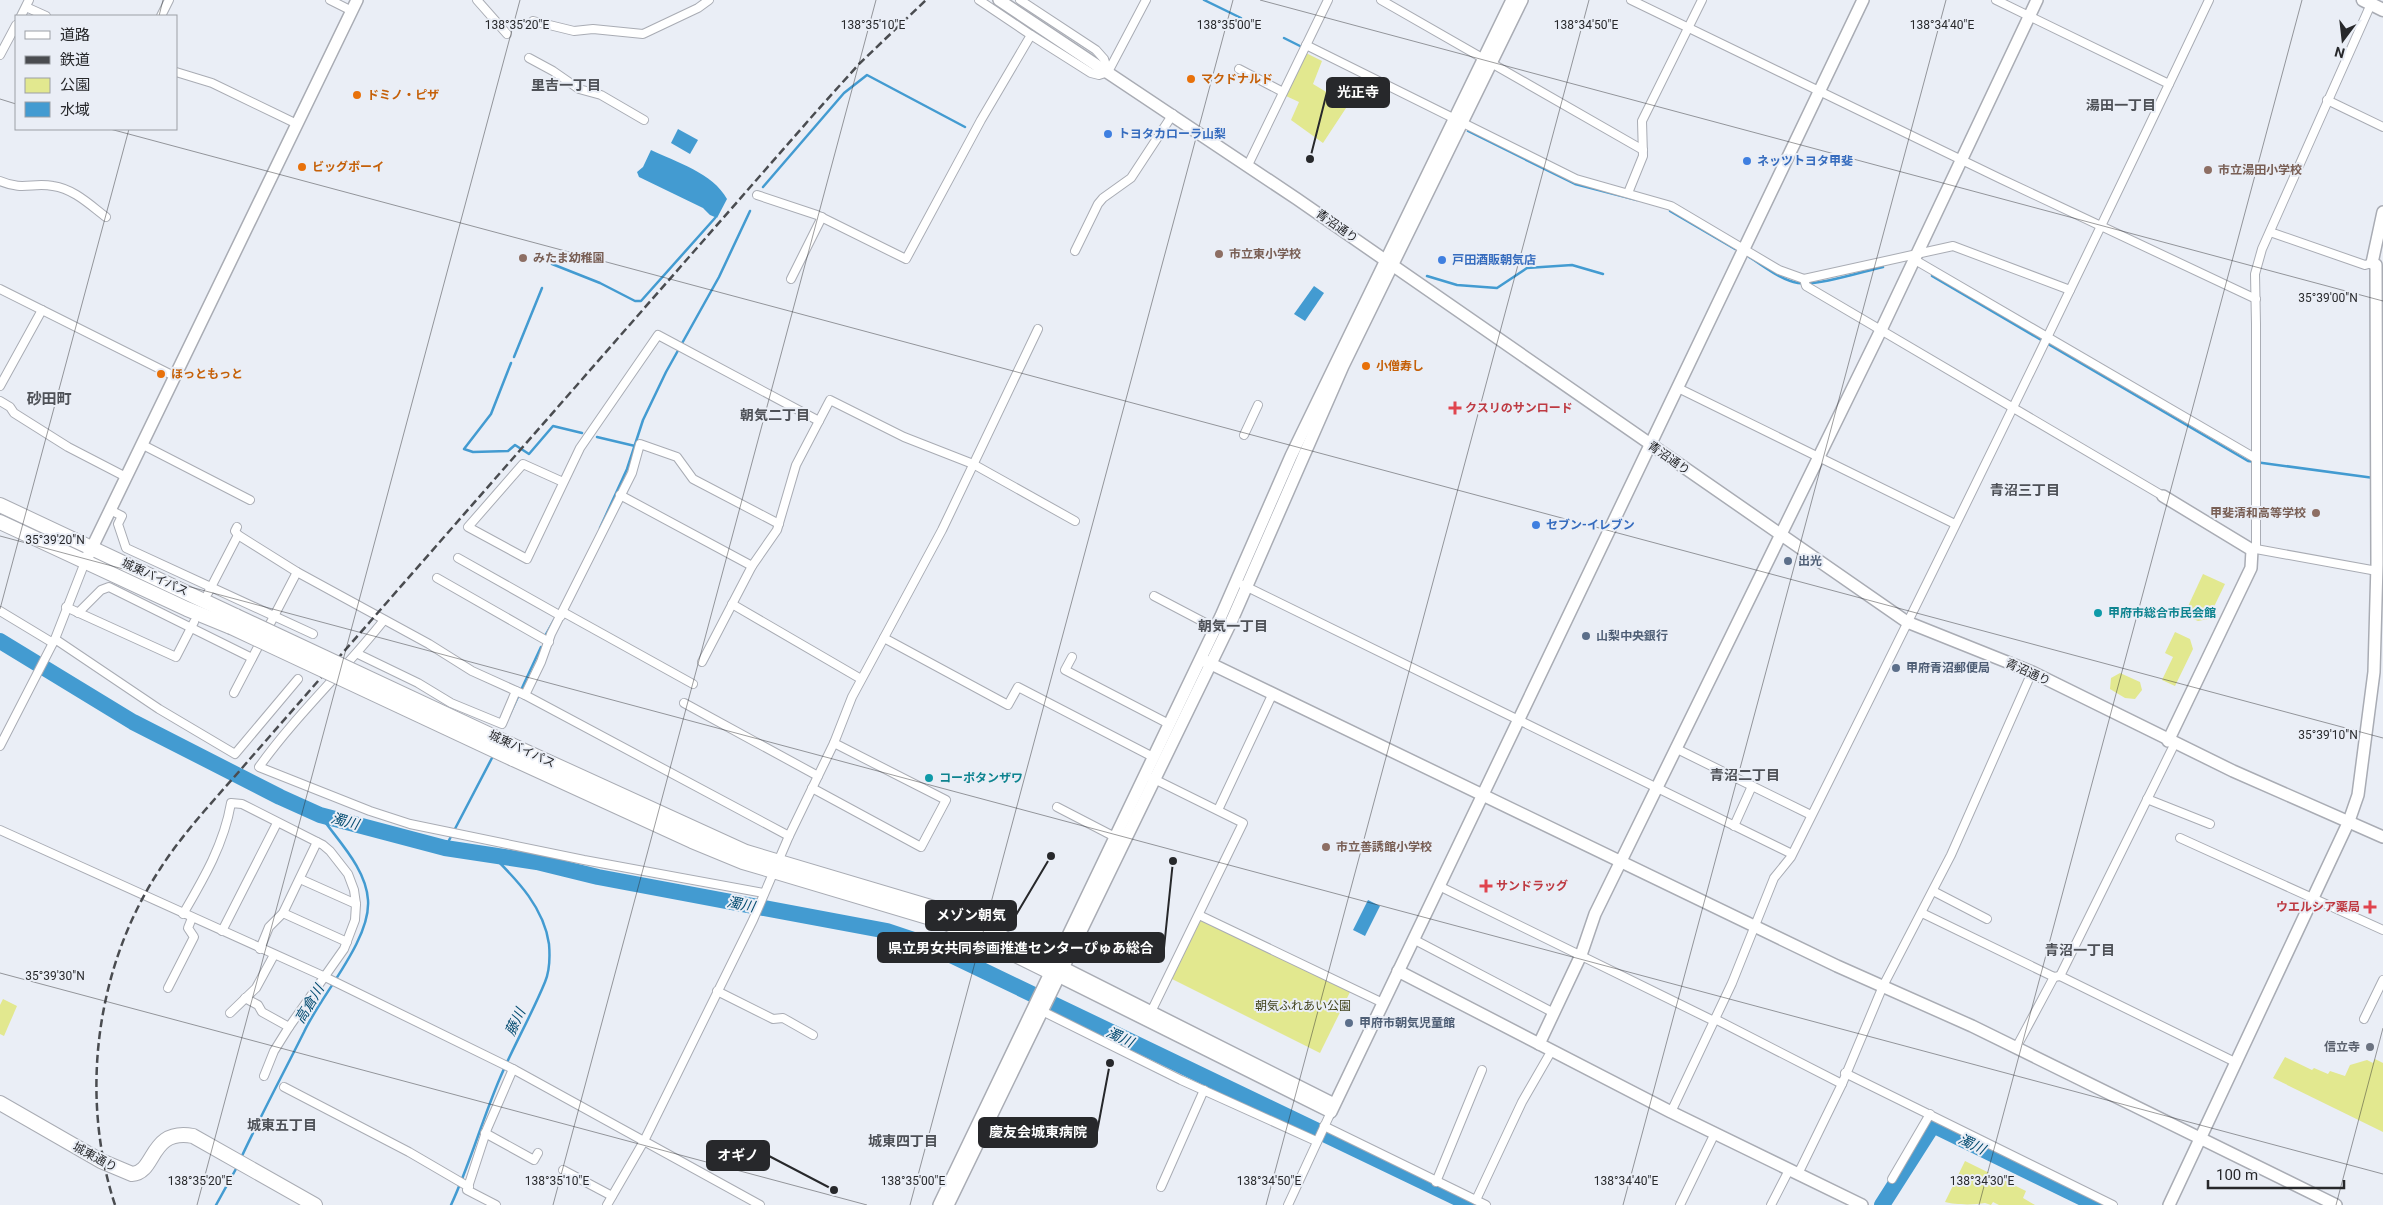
<svg xmlns="http://www.w3.org/2000/svg" width="2383" height="1205" font-family="Roboto,'Noto Sans JP',sans-serif">
  <style>
    .green { fill: #e2e88f }
    .water { fill: #439bd1 }
    .lines { fill: none; stroke-linecap: round; stroke-linejoin: round }
    .stream { stroke: #439bd1; stroke-width: 2.5 }
    .river { stroke: #439bd1; stroke-width: 16 }
    .street-casing { stroke: #a9acb4; stroke-width: 10 }
    .secondary-casing { stroke: #a9acb4; stroke-width: 14 }
    .primary-casing { stroke: #a9acb4; stroke-width: 15 }
    .highway-casing { stroke: #a9acb4; stroke-width: 16 }
    .street { stroke: #fff; stroke-width: 8 }
    .secondary { stroke: #fff; stroke-width: 11 }
    .primary { stroke: #fff; stroke-width: 12 }
    .highway { stroke: #fff; stroke-width: 14 }
    .rail { stroke: #4a4c50; stroke-width: 2.5; stroke-dasharray: 8 4; stroke-linecap: butt }
    .highway-bridge-casing { stroke: #a9acb4; stroke-width: 16; stroke-linecap: butt }
    .highway-bridge { stroke: #fff; stroke-width: 14 }
    .ticks { fill: none; stroke: #27282b; stroke-width: 1; stroke-opacity: 0.45 }
    .food-dot { fill: #e8710a; stroke: #eaeef6; stroke-width: 2 }
    .shop-dot { fill: #3f7fe0; stroke: #eaeef6; stroke-width: 2 }
    .education-dot { fill: #8d6e63; stroke: #eaeef6; stroke-width: 2 }
    .health-dot { fill: #e0444e; stroke: #eaeef6; stroke-width: 2 }
    .service-dot { fill: #5c6f8a; stroke: #eaeef6; stroke-width: 2 }
    .culture-dot { fill: #0f9aa8; stroke: #eaeef6; stroke-width: 2 }
    .worship-dot { fill: #6b7280; stroke: #eaeef6; stroke-width: 2 }
    .labels { text-anchor: middle; dominant-baseline: central; stroke-width: 4; stroke-linejoin: round; paint-order: stroke }
    .food-label { font-size: 12px; font-weight: bold; fill: #c56008; stroke: #eaeef6; text-anchor: start }
    .shop-label { font-size: 12px; font-weight: bold; fill: #366cbe; stroke: #eaeef6; text-anchor: start }
    .education-label { font-size: 12px; font-weight: bold; fill: #785e54; stroke: #eaeef6; text-anchor: start }
    .street-label { font-size: 12px; fill: #27282b; stroke: #eaeef6 }
    .health-label { font-size: 12px; font-weight: bold; fill: #be3a42; stroke: #eaeef6; text-anchor: start }
    .service-label { font-size: 12px; font-weight: bold; fill: #4e5e75; stroke: #eaeef6; text-anchor: start }
    .culture-label { font-size: 12px; font-weight: bold; fill: #0d838f; stroke: #eaeef6; text-anchor: start }
    .park-label { font-size: 12px; fill: #42441d; stroke: #eaeef6 }
    .worship-label { font-size: 12px; font-weight: bold; fill: #5b616d; stroke: #eaeef6; text-anchor: end }
    .neighbourhood-label { font-size: 14px; font-weight: bold; fill: #4e5157; stroke: #eaeef6 }
    .water-label { font-size: 14px; font-style: italic; fill: #044c71; stroke: #eaeef6 }
    .quarter-label { font-size: 15px; font-weight: bold; fill: #4e5157; stroke: #eaeef6 }
    .ticks-label { font-size: 12px; text-anchor: middle; fill: #27282b; stroke: #eaeef6; stroke-width: 4; stroke-linejoin: round; paint-order: stroke }
    .leader { fill: none; stroke: #27282b; stroke-width: 2 }
    .callout-dot { fill: #27282b; stroke: #eaeef6; stroke-width: 2 }
    .callout { fill: #27282b; stroke: #27282b; stroke-width: 2 }
    .callout-label { font-size: 14px; text-anchor: middle; font-weight: bold; fill: #fff }
  </style>
  <rect width="100%" height="100%" fill="#eaeef6"/>
  <g class="green">
    <path d="M1306,53L1322,61L1313,84L1348,105L1323,143L1291,120L1299,102L1286,96Z"/>
    <path d="M2203,574L2225,584L2208,619L2198,621L2184,615Z"/>
    <path d="M2175,632L2190,639L2193,649L2175,686L2162,680L2173,657L2165,653Z"/>
    <path d="M2120,673L2140,682L2142,690L2135,699L2125,698L2110,689L2111,678Z"/>
    <path d="M1204,920L1351,990L1320,1053L1172,979L1200,921Z"/>
    <path d="M3,999L17,1006L4,1036L0,1034V1005Z"/>
    <path d="M2285,1057L2312,1070L2314,1068L2328,1074L2330,1071L2345,1076L2350,1065L2367,1060L2373,1063L2375,1059L2383,1063V1132L2273,1078Z"/>
    <path d="M1965,1161L2026,1191L2023,1198L2035,1205H1999L1993,1202L1991,1205L1985,1203C1975,1205 1955,1205 1945,1202Z"/>
  </g>
  <g class="water">
    <path d="M678,129L698,140L690,154L671,143Z"/>
    <path d="M651,150C676,162 713,173 727,199L717,218L710,215L703,208L639,177L637,172L643,167Z"/>
    <path d="M1314,286L1324,293L1305,321L1294,314Z"/>
    <path d="M1368,900L1380,906L1365,936L1353,930Z"/>
  </g>
  <g class="lines">
    <g class="stream">
      <path d="M1204,0L1241,18"/>
      <path d="M1284,38L1302,47"/>
      <path d="M1468,131L1575,184L1637,200"/>
      <path d="M763,187L844,93L867,75L965,127"/>
      <path d="M1670,211L1735,249"/>
      <path d="M1749,257C1764,266 1780,280 1798,283C1818,286 1861,272 1883,267"/>
      <path d="M552,264L600,283L635,301H641L715,218"/>
      <path d="M1427,276L1457,285L1497,288L1527,268L1572,265L1603,274"/>
      <path d="M1932,276L2248,461L2374,478"/>
      <path d="M514,357L542,288"/>
      <path d="M511,363L491,414L464,449L473,452L508,451L515,445L529,454L553,426L582,433"/>
      <path d="M597,437L635,446"/>
      <path d="M600,528L627,469L643,420L666,372L719,277L750,211"/>
      <path d="M545,636L554,620"/>
      <path d="M509,716L541,647"/>
      <path d="M445,848L493,756"/>
      <path d="M241,1158C261,1115 283,1074 304,1032C321,995 371,940 368,900C366,868 338,841 320,815"/>
      <path d="M216,1205L237,1167"/>
      <path d="M451,1205C470,1164 482,1120 500,1078C514,1045 532,1014 545,982C550,970 550,956 549,944C544,908 518,881 493,856"/>
    </g>
    <g class="river">
      <path d="M0,641L133,722L280,797L320,815L445,848L537,862L598,877L887,931L932,946L1472,1205"/>
      <path d="M1882,1205L1933,1125L2097,1205"/>
    </g>
    <defs>
      <g id="street">
        <path d="M330,0L352,11"/>
        <path d="M477,0L507,34"/>
        <path d="M979,0L1031,35"/>
        <path d="M1020,0L1096,50L1104,59L1108,72"/>
        <path d="M1381,0L1643,150"/>
        <path d="M1631,0L2001,179L2256,299"/>
        <path d="M1996,0L2169,84"/>
        <path d="M26,7L46,16"/>
        <path d="M21,16L29,0"/>
        <path d="M161,16L169,0"/>
        <path d="M533,21L574,31L593,29L643,34L698,8L709,0"/>
        <path d="M1306,45L1576,179L1671,206L1779,270L1804,279L1806,286L2163,496"/>
        <path d="M0,55L16,25"/>
        <path d="M529,58L553,71L579,89L601,95L644,120"/>
        <path d="M1239,69L1283,92"/>
        <path d="M176,72L212,83L297,124"/>
        <path d="M2327,100L2383,127"/>
        <path d="M1248,165L1328,0"/>
        <path d="M0,181C23,191 33,182 53,186C74,189 90,205 106,217"/>
        <path d="M1628,193L1643,156L1642,121L1702,0"/>
        <path d="M757,195L817,215L906,259L981,120L1031,35L1091,73L1099,75L1108,72L1146,0"/>
        <path d="M2270,232L2365,265L2372,263"/>
        <path d="M1075,251L1098,204L1103,198L1131,178L1173,114"/>
        <path d="M1915,260L2255,458"/>
        <path d="M791,279L822,217"/>
        <path d="M1804,279L1953,246L2070,290"/>
        <path d="M0,289L176,377"/>
        <path d="M0,386L42,310"/>
        <path d="M1678,388L1955,524"/>
        <path d="M0,401L10,407L14,413L68,447L126,477"/>
        <path d="M1244,435L1258,405"/>
        <path d="M143,445L250,500"/>
        <path d="M563,482L523,464L468,527L527,559L580,448L658,335L819,421"/>
        <path d="M620,495L752,566"/>
        <path d="M110,510L122,516L118,524L126,548L313,634"/>
        <path d="M237,527L235,531L238,535L297,572L429,644L472,671L525,695L789,836"/>
        <path d="M2256,549L2377,571"/>
        <path d="M2252,550L2256,549V324L2255,274L2262,249L2371,4"/>
        <path d="M458,558L561,616"/>
        <path d="M437,578L549,642"/>
        <path d="M1243,585L1792,854"/>
        <path d="M208,593L238,535"/>
        <path d="M1154,596L1215,628"/>
        <path d="M732,604L861,679"/>
        <path d="M66,607L176,657L194,622"/>
        <path d="M0,611L53,643"/>
        <path d="M563,612L693,684"/>
        <path d="M78,613L101,590L109,587L252,658"/>
        <path d="M384,620C344,671 296,715 259,767L370,811L410,824L584,860L764,893"/>
        <path d="M884,638L1008,705L1018,687L1153,757"/>
        <path d="M55,639L159,709L235,754L298,679"/>
        <path d="M358,654L418,683L451,703L502,724L516,691"/>
        <path d="M1072,657L1065,670L1169,724"/>
        <path d="M702,662L752,566L777,530L796,465L830,400L904,437L973,464L1075,521"/>
        <path d="M234,693L297,572"/>
        <path d="M525,695L541,662L551,634L632,473L640,444L677,457L693,479L779,524"/>
        <path d="M684,703L818,776"/>
        <path d="M0,746L55,639L85,562"/>
        <path d="M1675,748L1811,815"/>
        <path d="M812,788L921,847L946,800L834,743"/>
        <path d="M2147,799L2210,824"/>
        <path d="M1057,807L1115,837"/>
        <path d="M1218,810L1273,693"/>
        <path d="M1734,826L1752,786"/>
        <path d="M0,830L323,976L513,1069L760,1205"/>
        <path d="M2180,838L2383,930"/>
        <path d="M300,879L356,904"/>
        <path d="M1439,886L1714,1021"/>
        <path d="M1933,891L1987,919"/>
        <path d="M283,913L347,942"/>
        <path d="M1922,913L2054,977L2060,976L2237,1063"/>
        <path d="M183,914C204,878 224,844 231,803L242,804L323,845L330,851L348,874L354,890L356,904L355,920L344,949L289,1027L274,1051L264,1076"/>
        <path d="M1199,915L1383,1003"/>
        <path d="M222,931L277,823"/>
        <path d="M1413,939L1554,1013"/>
        <path d="M260,949L269,927L283,913L317,842"/>
        <path d="M2060,976L2175,743"/>
        <path d="M168,988L194,937L188,928L192,918"/>
        <path d="M717,991L773,1019L783,1018L813,1035"/>
        <path d="M245,998L258,1005L262,1012L289,1027"/>
        <path d="M1038,1009L1181,1080L1316,1141"/>
        <path d="M230,1013L256,988L274,955"/>
        <path d="M1149,1016L1243,823L1152,778"/>
        <path d="M1715,1019L1842,1084"/>
        <path d="M2364,1019L2383,980"/>
        <path d="M2016,1048L2054,977"/>
        <path d="M1845,1073L2113,1205"/>
        <path d="M284,1087L409,1152L469,1187"/>
        <path d="M1671,1112L1732,983L1774,878L1791,857C1933,573 2073,287 2209,0"/>
        <path d="M1324,1126L1486,1205"/>
        <path d="M485,1133L534,1160L538,1153"/>
        <path d="M563,1170L612,1196"/>
        <path d="M1798,1174L1842,1084L1883,986L1951,855L2032,672"/>
        <path d="M1892,1179L1930,1114"/>
        <path d="M1436,1182L1482,1070"/>
        <path d="M1161,1187L1204,1090"/>
        <path d="M1476,1200L1522,1102L1552,1050"/>
        <path d="M496,1205L467,1190L487,1129L513,1069"/>
        <path d="M607,1205L644,1141L753,920L789,836L834,743L852,697L942,530L1038,329"/>
        <path d="M1288,1205L1331,1112"/>
        <path d="M1680,1205L1715,1133"/>
        <path d="M1771,1205L1789,1170"/>
      </g>
      <g id="secondary">
        <path d="M999,0L1297,199L1907,622L2032,672L2233,771L2383,837"/>
        <path d="M2163,496L2252,550L2251,568L2168,741"/>
        <path d="M85,562L357,0"/>
        <path d="M1205,661L1837,966L1972,1026L2336,1205"/>
        <path d="M1058,965L1334,1104"/>
        <path d="M1398,971L1671,1112L1862,1205"/>
        <path d="M1050,972L1331,1112L1863,0"/>
        <path d="M1539,1044L1581,955L1595,914L1881,330L2037,0"/>
        <path d="M939,1205L1221,616L1291,456L1512,0"/>
        <path d="M948,1205L1232,620L1343,366L1522,0"/>
        <path d="M2169,1205L2349,821L2358,795L2374,672L2377,564L2376,265L2372,263L2383,212"/>
      </g>
      <path id="primary" d="M2363,0L2383,10"/>
      <g id="highway">
        <path d="M0,505L236,616"/>
        <path d="M0,522L187,609L231,627"/>
        <path d="M518,748L746,852L944,911L988,930L1055,963"/>
        <path d="M513,759L692,841L743,862L941,921L985,940L1050,972"/>
        <path d="M0,1103L101,1161L132,1174C156,1173 149,1128 193,1136L315,1205"/>
      </g>
    </defs>
    <use href="#street" class="street-casing"/>
    <use href="#secondary" class="secondary-casing"/>
    <use href="#primary" class="primary-casing"/>
    <use href="#highway" class="highway-casing"/>
    <use href="#street" class="street"/>
    <use href="#secondary" class="secondary"/>
    <use href="#primary" class="primary"/>
    <use href="#highway" class="highway"/>
    <path class="rail" d="M115,1205C79,1095 96,966 160,869C185,830 219,795 249,760L815,113L859,64L926,0"/>
    <defs>
      <g id="highway-bridge">
        <path d="M236,616L518,748"/>
        <path d="M231,627L513,759"/>
      </g>
    </defs>
    <use href="#highway-bridge" class="highway-bridge-casing"/>
    <use href="#highway-bridge" class="highway-bridge"/>
  </g>
  <path class="ticks" d="M1260,0L2383,301M159,16L163,0M0,99L16,104M110,129L2383,738M0,536L2383,1174M0,609L129,129M0,973L867,1205M197,1205L520,0M553,1205L876,0M910,1205L1233,0M1266,1205L1589,0M1623,1205L1946,0M1979,1205L2302,0M2336,1205L2383,1028"/>
  <g class="food-dot">
    <circle cx="1191" cy="79" r="5"/>
    <circle cx="357" cy="95" r="5"/>
    <circle cx="302" cy="167" r="5"/>
    <circle cx="1366" cy="366" r="5"/>
    <circle cx="161" cy="374" r="5"/>
  </g>
  <g class="shop-dot">
    <circle cx="1108" cy="134" r="5"/>
    <circle cx="1747" cy="161" r="5"/>
    <circle cx="1442" cy="260" r="5"/>
    <circle cx="1536" cy="525" r="5"/>
  </g>
  <g class="education-dot">
    <circle cx="2208" cy="170" r="5"/>
    <circle cx="1219" cy="254" r="5"/>
    <circle cx="523" cy="258" r="5"/>
    <circle cx="2316" cy="513" r="5"/>
    <circle cx="1326" cy="847" r="5"/>
  </g>
  <g class="health-dot">
    <path d="M1452.5 400.5h5v5h5v5h-5v5h-5v-5h-5v-5h5z"/>
    <path d="M1483.5 878.5h5v5h5v5h-5v5h-5v-5h-5v-5h5z"/>
    <path d="M2367.5 899.5h5v5h5v5h-5v5h-5v-5h-5v-5h5z"/>
  </g>
  <g class="service-dot">
    <circle cx="1788" cy="561" r="5"/>
    <circle cx="1586" cy="636" r="5"/>
    <circle cx="1896" cy="668" r="5"/>
    <circle cx="1349" cy="1023" r="5"/>
  </g>
  <g class="culture-dot">
    <circle cx="2098" cy="613" r="5"/>
    <circle cx="929" cy="778" r="5"/>
  </g>
  <circle class="worship-dot" cx="2370" cy="1047" r="5"/>
  <g class="labels">
    <g class="food-label">
      <text x="1201" y="79">マクドナルド</text>
      <text x="367" y="95">ドミノ・ピザ</text>
      <text x="312" y="167">ビッグボーイ</text>
      <text x="1376" y="366">小僧寿し</text>
      <text x="171" y="374">ほっともっと</text>
    </g>
    <g class="shop-label">
      <text x="1118" y="134">トヨタカローラ山梨</text>
      <text x="1757" y="161">ネッツトヨタ甲斐</text>
      <text x="1452" y="260">戸田酒販朝気店</text>
      <text x="1546" y="525">セブン-イレブン</text>
    </g>
    <g class="education-label">
      <text x="2218" y="170">市立湯田小学校</text>
      <text x="1229" y="254">市立東小学校</text>
      <text x="533" y="258">みたま幼稚園</text>
      <text x="2306" y="513" text-anchor="end">甲斐清和高等学校</text>
      <text x="1336" y="847">市立善誘館小学校</text>
    </g>
    <g class="street-label">
      <text transform="translate(1337 226) rotate(35)">青沼通り</text>
      <text transform="translate(1669 458) rotate(35)">青沼通り</text>
      <text transform="translate(155 577) rotate(25)">城東バイパス</text>
      <text transform="translate(2028 672) rotate(24)">青沼通り</text>
      <text transform="translate(522 749) rotate(25)">城東バイパス</text>
      <text transform="translate(95 1157) rotate(28)">城東通り</text>
    </g>
    <g class="health-label">
      <text x="1465" y="408">クスリのサンロード</text>
      <text x="1496" y="886">サンドラッグ</text>
      <text x="2360" y="907" text-anchor="end">ウエルシア薬局</text>
    </g>
    <g class="service-label">
      <text x="1798" y="561">出光</text>
      <text x="1596" y="636">山梨中央銀行</text>
      <text x="1906" y="668">甲府青沼郵便局</text>
      <text x="1359" y="1023">甲府市朝気児童館</text>
    </g>
    <g class="culture-label">
      <text x="2108" y="613">甲府市総合市民会館</text>
      <text x="939" y="778">コーポタンザワ</text>
    </g>
    <g class="park-label">
      <text x="1303" y="1006">朝気ふれあい公園</text>
    </g>
    <g class="worship-label">
      <text x="2360" y="1047">信立寺</text>
    </g>
    <g class="neighbourhood-label">
      <text x="566" y="85">里吉一丁目</text>
      <text x="2121" y="105">湯田一丁目</text>
      <text x="775" y="415">朝気二丁目</text>
      <text x="2025" y="490">青沼三丁目</text>
      <text x="1233" y="626">朝気一丁目</text>
      <text x="1745" y="775">青沼二丁目</text>
      <text x="2080" y="950">青沼一丁目</text>
      <text x="282" y="1125">城東五丁目</text>
      <text x="903" y="1141">城東四丁目</text>
    </g>
    <g class="water-label">
      <text transform="translate(345 821) rotate(15)">濁川</text>
      <text transform="translate(741 904) rotate(11)">濁川</text>
      <text transform="translate(309 1004) rotate(-59)">高倉川</text>
      <text transform="translate(515 1022) rotate(-65)">藤川</text>
      <text transform="translate(1120 1037) rotate(25)">濁川</text>
      <text transform="translate(1972 1144) rotate(26)">濁川</text>
    </g>
    <g class="quarter-label">
      <text x="49" y="399">砂田町</text>
    </g>
  </g>
  <g class="ticks-label">
    <text x="517" y="29">138°35'20"E</text>
    <text x="873" y="29">138°35'10"E</text>
    <text x="1229" y="29">138°35'00"E</text>
    <text x="1586" y="29">138°34'50"E</text>
    <text x="1942" y="29">138°34'40"E</text>
    <text x="2328" y="302">35°39'00"N</text>
    <text x="55" y="544">35°39'20"N</text>
    <text x="2328" y="739">35°39'10"N</text>
    <text x="55" y="980">35°39'30"N</text>
    <text x="200" y="1185">138°35'20"E</text>
    <text x="557" y="1185">138°35'10"E</text>
    <text x="913" y="1185">138°35'00"E</text>
    <text x="1269" y="1185">138°34'50"E</text>
    <text x="1626" y="1185">138°34'40"E</text>
    <text x="1982" y="1185">138°34'30"E</text>
  </g>
  <path class="leader" d="M1310 159L1327 92M1051 856L1016 915M1173 861L1164 948M1110 1063L1097 1132M834 1190L769 1156"/>
  <g class="callout-dot">
    <circle cx="1310" cy="159" r="5"/>
    <circle cx="1051" cy="856" r="5"/>
    <circle cx="1173" cy="861" r="5"/>
    <circle cx="1110" cy="1063" r="5"/>
    <circle cx="834" cy="1190" r="5"/>
  </g>
  <g class="callout">
    <rect x="1327" y="78" width="62" height="29" rx="5"/>
    <rect x="926" y="901" width="90" height="29" rx="5"/>
    <rect x="878" y="933" width="286" height="29" rx="5"/>
    <rect x="979" y="1118" width="118" height="29" rx="5"/>
    <rect x="707" y="1141" width="62" height="29" rx="5"/>
  </g>
  <g class="callout-label">
    <text x="1358" y="97">光正寺</text>
    <text x="971" y="920">メゾン朝気</text>
    <text x="1021" y="953">県立男女共同参画推進センターぴゅあ総合</text>
    <text x="1038" y="1137">慶友会城東病院</text>
    <text x="738" y="1160">オギノ</text>
  </g>
  <rect x="15" y="15" width="162" height="115" fill="#eaeef6" stroke="#9c9fa5"/>
  <rect x="25" y="31" width="25" height="8" fill="#ffffff" stroke="#9c9fa5"/>
  <text x="60" y="40" font-size="15" fill="#27282b">道路</text>
  <rect x="25" y="56" width="25" height="8" fill="#4a4c50" stroke="#9c9fa5"/>
  <text x="60" y="65" font-size="15" fill="#27282b">鉄道</text>
  <rect x="25" y="78" width="25" height="15" fill="#e2e88f" stroke="#9c9fa5"/>
  <text x="60" y="90" font-size="15" fill="#27282b">公園</text>
  <rect x="25" y="102" width="25" height="15" fill="#439bd1" stroke="#9c9fa5"/>
  <text x="60" y="115" font-size="15" fill="#27282b">水域</text>
  <g transform="translate(2343 40) rotate(195)" stroke="#eaeef6" stroke-width="4" paint-order="stroke">
  <path d="M0-4L9 19L0 12L-9 19Z" fill="#27282b"/>
  <text y="-8" font-size="14" font-weight="bold" text-anchor="middle" fill="#27282b">N</text>
  </g>
  <path d="M2208 1180v8h136v-8" fill="none" stroke="#27282b" stroke-width="2.5"/>
  <text x="2216" y="1180" font-size="15" fill="#27282b" stroke="#eaeef6" stroke-width="4" paint-order="stroke">100 m</text>
</svg>
